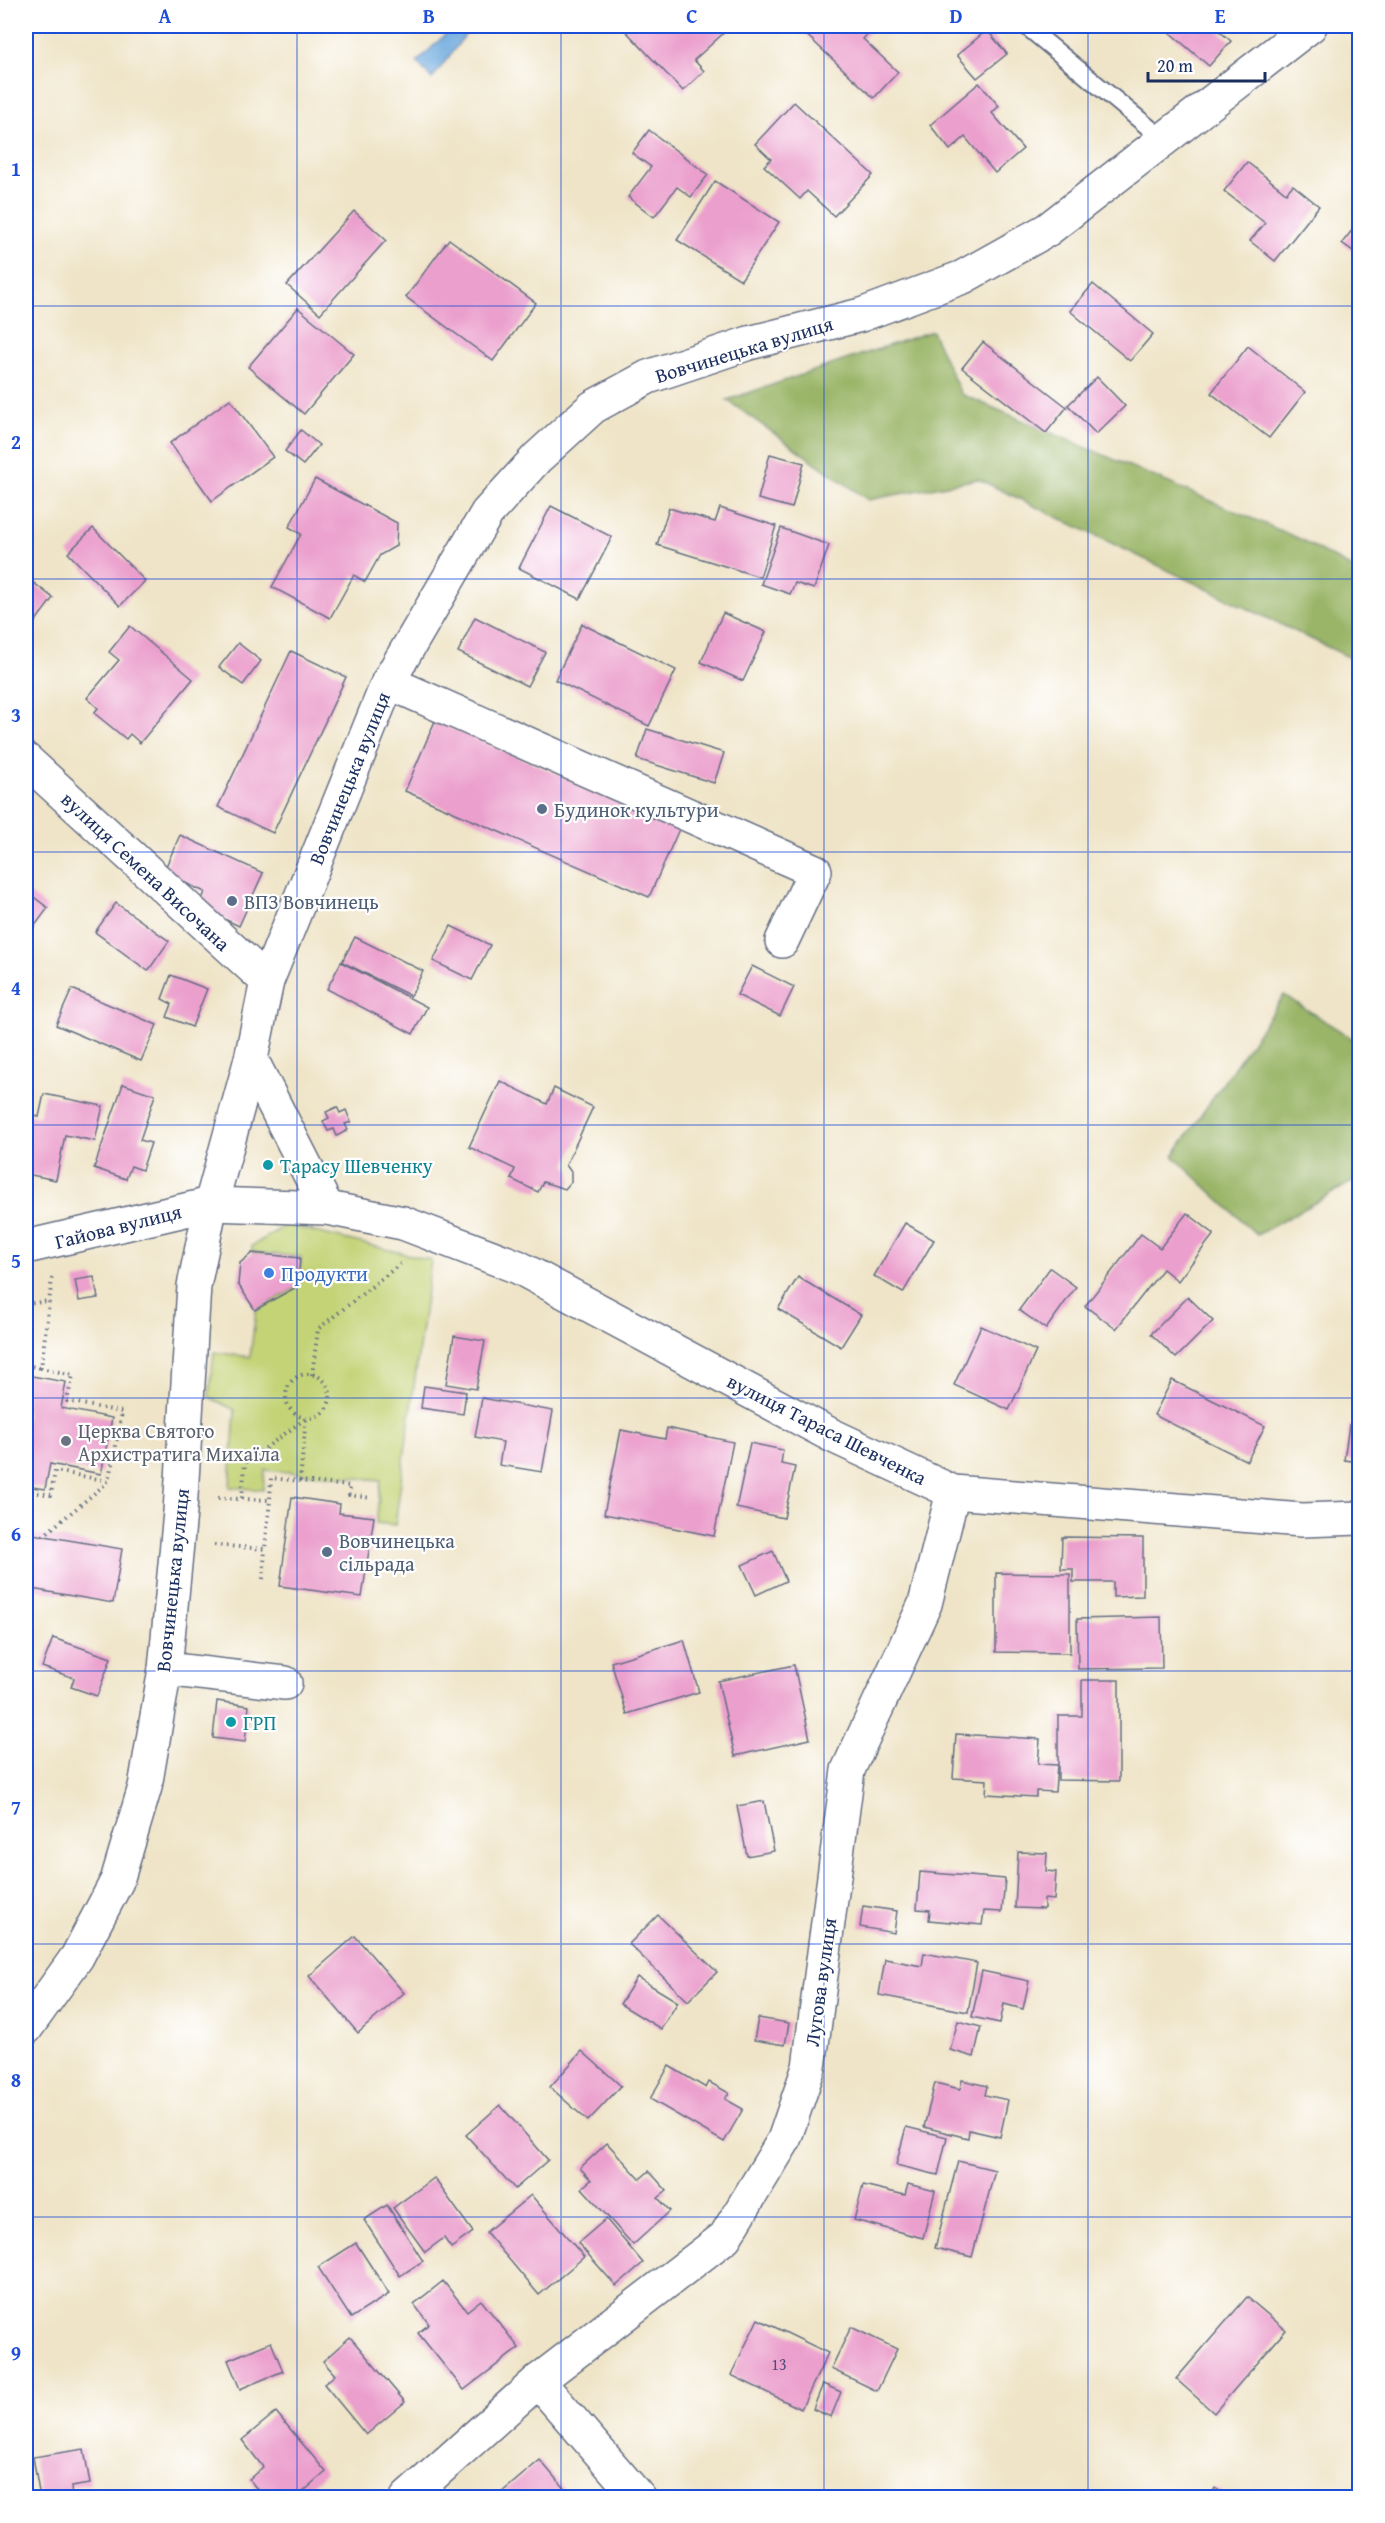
<svg xmlns="http://www.w3.org/2000/svg" width="1385" height="2523" font-family="'Gentium Book Plus',serif">
  <style>
    .green { fill: #c3d376; stroke: #6f816a; stroke-width: 1.5 }
    .forest { fill: #9ab567; stroke: #5a7262; stroke-width: 1.5 }
    .water { fill: #69a7db; stroke: #426b9c; stroke-width: 1.5 }
    .building { fill: #eb9fcc }
    .lines { fill: none; stroke-linecap: round; stroke-linejoin: round }
    .service-casing { stroke: #656e83; stroke-width: 20 }
    .minor-casing { stroke: #656e83; stroke-width: 36 }
    .tertiary-casing { stroke: #656e83; stroke-width: 36 }
    .path { stroke: #656e83; stroke-width: 4; stroke-dasharray: 1.5 4.5; stroke-linecap: butt }
    .service { stroke: #fff; stroke-width: 16 }
    .minor { stroke: #fff; stroke-width: 33 }
    .tertiary { stroke: #fff; stroke-width: 33 }
    .grid { fill: none; stroke: #1d4ed8; stroke-width: 1.5; stroke-opacity: 0.55 }
    .service-dot { fill: #5c6f8a; stroke: #fff; stroke-width: 2 }
    .culture-dot { fill: #0f9aa8; stroke: #fff; stroke-width: 2 }
    .shop-dot { fill: #3f7fe0; stroke: #fff; stroke-width: 2 }
    .worship-dot { fill: #6b7280; stroke: #fff; stroke-width: 2 }
    .labels { text-anchor: middle; dominant-baseline: central; stroke-width: 4.5; stroke-linejoin: round; paint-order: stroke }
    .number-label { font-size: 16px; fill: #4f4b7a }
    .street-label { font-size: 20px; fill: #1b2f5e; stroke: #fff }
    .service-label { font-size: 20px; fill: #4e5e75; stroke: #fff; text-anchor: start }
    .culture-label { font-size: 20px; fill: #0d838f; stroke: #fff; text-anchor: start }
    .shop-label { font-size: 20px; fill: #366cbe; stroke: #fff; text-anchor: start }
    .worship-label { font-size: 20px; fill: #5b616d; stroke: #fff; text-anchor: start }
    .neatline { fill: none; stroke: #1d4ed8; stroke-width: 2 }
    .grid-label { font-size: 20px; text-anchor: middle; font-weight: bold; fill: #1d4ed8 }
  </style>
  <rect width="100%" height="100%" fill="#fff"/>
  <filter id="ink" filterUnits="userSpaceOnUse"><feTurbulence type="fractalNoise" baseFrequency=".0167" numOctaves="2"/><feDisplacementMap in="SourceGraphic" scale="12" xChannelSelector="R" yChannelSelector="G"/><feConvolveMatrix kernelMatrix="1 2 1 2 8 2 1 2 1" color-interpolation-filters="sRGB"/></filter>
  <filter id="wash" filterUnits="userSpaceOnUse"><feTurbulence type="fractalNoise" baseFrequency=".008" numOctaves="4" result="noise"/><feDisplacementMap in="SourceGraphic" scale="24" xChannelSelector="R" yChannelSelector="G"/><feGaussianBlur stdDeviation="1.35" result="paint"/><feColorMatrix in="noise" values="0 0 0 0 0 0 0 0 0 0 0 0 0 0 0 0 0 1.4 0 .05"/><feComposite in="paint" operator="in"/></filter>
  <g filter="url(#wash)">
    <rect width="100%" height="100%" fill="#efe4c7"/>
    <path class="green" d="M286,1225L431,1260L395,1525L376,1523L381,1480L265,1470L263,1490L230,1487L235,1410L209,1397L214,1352L250,1357L256,1311L299,1286L301,1257L252,1252V1246Z"/>
    <g class="forest">
      <path d="M932,331L961,394L1300,539L1359,572V662L978,479L868,500L727,400Z"/>
      <path d="M1284,995L1359,1043V1178L1257,1235L1173,1156Z"/>
    </g>
    <path class="water" d="M454,26H472L432,79L417,62Z"/>
    <g id="blocks">
      <g class="building">
        <path d="M621,26H723L727,30L694,60L704,71L683,91Z"/>
        <path d="M797,26H866L871,30L863,39L898,72L874,98Z"/>
        <path d="M1104,26H1118L1109,32Z"/>
        <path d="M1162,26H1213L1231,41L1209,66Z"/>
        <path d="M987,30L1007,54L977,78L957,55Z"/>
        <path d="M979,83L999,106L992,113L1023,149L995,173L965,137L950,150L930,125Z"/>
        <path d="M794,102L873,175L834,216L807,191L800,199L764,166L771,159L755,144Z"/>
        <path d="M649,130L708,175L691,197L677,187L654,217L628,197L651,167L632,153Z"/>
        <path d="M1247,162L1286,193L1293,185L1319,206L1275,261L1250,241L1265,223L1224,191Z"/>
        <path d="M715,181L779,222L741,280L677,240Z"/>
        <path d="M354,211L386,240L320,314L287,285Z"/>
        <path d="M1360,220V256L1342,243Z"/>
        <path d="M449,239L536,303L493,361L406,297Z"/>
        <path d="M1093,284L1153,334L1130,361L1070,311Z"/>
        <path d="M298,308L354,354L304,414L248,367Z"/>
        <path d="M983,342L1067,407L1046,433L962,368Z"/>
        <path d="M1248,346L1305,392L1269,438L1211,393Z"/>
        <path d="M1097,377L1125,406L1096,434L1068,405Z"/>
        <path d="M230,399L273,457L212,501L170,443Z"/>
        <path d="M301,430L319,445L303,465L285,451Z"/>
        <path d="M770,454L804,463L792,508L758,499Z"/>
        <path d="M315,479L397,523L396,546L380,555L365,582L354,575L330,618L272,587L301,534L289,527Z"/>
        <path d="M551,506L612,537L580,599L519,568Z"/>
        <path d="M669,508L715,522L720,508L776,526L760,577L657,545Z"/>
        <path d="M93,528L145,581L120,606L68,553Z"/>
        <path d="M781,528L829,545L814,589L795,583L790,594L761,584Z"/>
        <path d="M30,580L53,598L26,634V587Z"/>
        <path d="M723,613L766,632L743,681L701,662Z"/>
        <path d="M475,617L545,652L527,686L458,652Z"/>
        <path d="M582,624L676,670L649,726L555,680Z"/>
        <path d="M130,626L193,679L140,743L130,734L126,739L94,713L98,708L87,698L119,660L109,652Z"/>
        <path d="M238,643L261,661L243,685L219,667Z"/>
        <path d="M291,651L346,677L273,833L218,807Z"/>
        <path d="M435,721L680,827L649,897L405,791Z"/>
        <path d="M647,729L724,753L714,783L637,759Z"/>
        <path d="M180,835L263,873L239,926L199,907L205,892L163,873Z"/>
        <path d="M26,891L48,908L26,938Z"/>
        <path d="M116,903L169,941L148,971L95,932Z"/>
        <path d="M451,926L490,945L472,980L433,961Z"/>
        <path d="M355,937L423,971L411,996L342,962Z"/>
        <path d="M341,962L427,1007L413,1034L327,989Z"/>
        <path d="M752,966L794,987L780,1016L737,995Z"/>
        <path d="M171,975L207,989L192,1027L167,1017L172,1004L162,999Z"/>
        <path d="M72,989L157,1025L141,1061L56,1025Z"/>
        <path d="M500,1081L547,1104L554,1088L593,1107L566,1165L571,1172V1182L565,1189L543,1182L538,1192L511,1179L515,1169L469,1147Z"/>
        <path d="M123,1084L155,1095L140,1140L151,1143L142,1170L131,1166L126,1179L94,1168Z"/>
        <path d="M44,1094L103,1106L95,1141L65,1135L56,1180L26,1174V1114L39,1117Z"/>
        <path d="M337,1107L340,1113L346,1110L351,1122L345,1124L348,1130L337,1136L334,1129L328,1131L323,1121L329,1118L326,1112Z"/>
        <path d="M1187,1213L1214,1234L1178,1281L1163,1269L1116,1329L1085,1306L1141,1234L1160,1248Z"/>
        <path d="M905,1223L934,1240L903,1293L874,1276Z"/>
        <path d="M252,1253L300,1258L298,1286L255,1310L238,1284L240,1263Z"/>
        <path d="M1050,1268L1076,1287L1046,1329L1019,1310Z"/>
        <path d="M94,1277L98,1298L79,1301L75,1280Z"/>
        <path d="M798,1277L861,1315L841,1347L778,1309Z"/>
        <path d="M1188,1297L1213,1321L1176,1358L1151,1334Z"/>
        <path d="M981,1326L1036,1351L1009,1410L954,1385Z"/>
        <path d="M454,1336L485,1341L476,1389L446,1384Z"/>
        <path d="M26,1375L66,1382L61,1408L112,1418L101,1474L50,1464L45,1489L26,1486Z"/>
        <path d="M1172,1380L1265,1426L1247,1461L1154,1415Z"/>
        <path d="M424,1386L466,1392L463,1414L421,1408Z"/>
        <path d="M482,1398L553,1411L542,1472L499,1465L503,1442L475,1437Z"/>
        <path d="M1349,1425L1360,1426V1462L1344,1460Z"/>
        <path d="M667,1428L733,1442L714,1536L604,1514L621,1430L665,1439Z"/>
        <path d="M750,1443L783,1450L781,1464L795,1467L784,1518L736,1508Z"/>
        <path d="M292,1497L340,1504L339,1513L374,1517L362,1597L280,1586Z"/>
        <path d="M27,1533L122,1549L113,1603L26,1588Z"/>
        <path d="M1062,1537L1143,1538V1596L1113,1597V1582H1073V1569H1061Z"/>
        <path d="M773,1551L786,1581L756,1595L742,1565Z"/>
        <path d="M996,1573L1070,1574V1653L996,1652Z"/>
        <path d="M1161,1617L1162,1668L1078,1669L1077,1619Z"/>
        <path d="M53,1638L111,1658L97,1696L71,1687L74,1678L42,1667Z"/>
        <path d="M684,1640L699,1692L627,1714L611,1662Z"/>
        <path d="M794,1665L810,1739L735,1756L718,1681Z"/>
        <path d="M1082,1680H1119V1781L1058,1780V1716H1082Z"/>
        <path d="M217,1701L249,1706L245,1742L213,1738Z"/>
        <path d="M956,1734L1040,1739L1038,1764L1057,1765L1055,1792L1036,1791V1797L986,1794L987,1780L953,1778Z"/>
        <path d="M26,1801L32,1803L26,1820Z"/>
        <path d="M764,1801L774,1851L747,1856L737,1806Z"/>
        <path d="M1018,1852L1047,1853L1046,1871L1056,1872L1054,1900L1044,1899V1909L1015,1908Z"/>
        <path d="M920,1872L1005,1879L1002,1912L984,1911L982,1925L929,1920L930,1910L917,1909Z"/>
        <path d="M863,1906L897,1911L894,1933L860,1927Z"/>
        <path d="M658,1915L717,1972L688,2001L629,1944Z"/>
        <path d="M355,1936L404,1993L358,2033L309,1976Z"/>
        <path d="M924,1953L977,1963L968,2012L879,1995L885,1959L922,1966Z"/>
        <path d="M982,1971L1029,1981L1023,2009L1004,2004L1000,2023L972,2017Z"/>
        <path d="M637,1977L678,2002L661,2029L620,2004Z"/>
        <path d="M758,2018L789,2023L785,2045L754,2040Z"/>
        <path d="M958,2021L981,2027L974,2057L950,2050Z"/>
        <path d="M582,2051L621,2086L588,2121L550,2087Z"/>
        <path d="M669,2066L706,2088L709,2082L729,2093L725,2099L743,2109L724,2142L650,2099Z"/>
        <path d="M962,2080L987,2086L985,2095L1008,2100L1000,2137L969,2130L968,2138L924,2127L935,2083L960,2089Z"/>
        <path d="M500,2105L548,2160L515,2189L466,2135Z"/>
        <path d="M906,2127L947,2137L938,2175L896,2165Z"/>
        <path d="M607,2143L640,2179L649,2171L667,2191L658,2198L670,2211L633,2245L582,2188L591,2180L580,2168Z"/>
        <path d="M958,2161L995,2170L972,2257L935,2248Z"/>
        <path d="M434,2178L473,2232L451,2248L444,2238L425,2252L393,2208Z"/>
        <path d="M908,2184L935,2191L923,2238L854,2220L863,2185L905,2195Z"/>
        <path d="M531,2195L584,2257L539,2295L486,2232Z"/>
        <path d="M387,2205L423,2261L400,2276L364,2220Z"/>
        <path d="M606,2219L643,2263L616,2286L578,2243Z"/>
        <path d="M356,2243L389,2294L351,2318L318,2267Z"/>
        <path d="M443,2281L467,2311L481,2300L519,2348L464,2390L418,2333L429,2324L414,2304Z"/>
        <path d="M1247,2297L1286,2330L1214,2413L1176,2379Z"/>
        <path d="M758,2319L828,2353L801,2409L731,2375Z"/>
        <path d="M851,2327L897,2349L877,2391L831,2369Z"/>
        <path d="M350,2337L405,2402L366,2435L324,2384L335,2375L323,2361Z"/>
        <path d="M271,2342L283,2371L240,2389L228,2360Z"/>
        <path d="M823,2384L841,2392L831,2417L813,2409Z"/>
        <path d="M276,2412L326,2472L296,2498H264L249,2479L263,2467L242,2440Z"/>
        <path d="M84,2449L90,2484L71,2487L72,2498H40L33,2457Z"/>
        <path d="M540,2460L572,2498H495Z"/>
        <path d="M1215,2488L1230,2498H1209Z"/>
      </g>
    </g>
  </g>
  <g filter="url(#ink)">
    <use href="#blocks" fill-opacity="0" stroke="#656e83" stroke-width="1.5"/>
    <g class="lines">
      <defs>
        <path id="service" d="M1026,26L1164,140"/>
        <g id="minor">
          <path d="M388,682L815,871L782,941"/>
          <path d="M26,760L267,981"/>
          <path d="M251,1059L327,1208"/>
          <path d="M26,1247L211,1204L327,1208L403,1223L518,1267L831,1435L953,1492L1302,1520L1360,1518"/>
          <path d="M165,1669L285,1683"/>
          <path d="M538,2381L639,2498"/>
          <path d="M407,2498L538,2381L725,2237L784,2140L809,2067L848,1770L925,1604L953,1492"/>
        </g>
        <path id="tertiary" d="M26,2028L77,1957L117,1881L145,1787L165,1669L180,1512L194,1286L211,1204L251,1059L267,981L388,682L487,513L537,458L593,407L648,377L749,343L861,315L963,277L1047,230L1310,26"/>
      </defs>
      <use href="#service" class="service-casing"/>
      <use href="#minor" class="minor-casing"/>
      <use href="#tertiary" class="tertiary-casing"/>
      <g class="path">
        <path d="M52,1278L41,1368L73,1375L67,1401L122,1412L115,1451L146,1456"/>
        <path d="M26,1304L49,1301"/>
        <path d="M26,1365L41,1368"/>
        <circle cx="308" cy="1396" r="22"/>
        <path d="M312,1375L318,1329L404,1261"/>
        <path d="M300,1481L306,1419"/>
        <path d="M26,1491L51,1495L55,1471L108,1481L115,1451"/>
        <path d="M218,1498L270,1500L271,1478L350,1486L349,1495L371,1498"/>
        <path d="M242,1498L245,1463L305,1419"/>
        <path d="M43,1536L108,1482"/>
        <path d="M214,1545L265,1549L270,1500"/>
        <path d="M263,1579L265,1549"/>
      </g>
      <use href="#service" class="service"/>
      <use href="#minor" class="minor"/>
      <use href="#tertiary" class="tertiary"/>
    </g>
  </g>
  <path class="grid" d="M297,26V2498M561,26V2498M824,26V2498M1088,26V2498M26,306H1360M26,579H1360M26,852H1360M26,1125H1360M26,1398H1360M26,1671H1360M26,1944H1360M26,2217H1360"/>
  <g class="service-dot">
    <circle cx="542" cy="809" r="6"/>
    <circle cx="232" cy="901" r="6"/>
    <circle cx="327" cy="1552" r="6"/>
  </g>
  <g class="culture-dot">
    <circle cx="268" cy="1165" r="6"/>
    <circle cx="231" cy="1722" r="6"/>
  </g>
  <circle class="shop-dot" cx="269" cy="1273" r="6"/>
  <circle class="worship-dot" cx="66" cy="1441" r="6"/>
  <g class="labels">
    <g class="number-label">
      <text x="779" y="2364">13</text>
    </g>
    <g class="street-label">
      <text transform="translate(744 349) rotate(-17)">Вовчинецька вулиця</text>
      <text transform="translate(349 778) rotate(-68)">Вовчинецька вулиця</text>
      <text transform="translate(146 871) rotate(43)">вулиця Семена Височана</text>
      <text transform="translate(118 1226) rotate(-14)">Гайова вулиця</text>
      <text transform="translate(827 1429) rotate(27)">вулиця Тараса Шевченка</text>
      <text transform="translate(172 1580) rotate(-84)">Вовчинецька вулиця</text>
      <text transform="translate(820 1982) rotate(-82)">Лугова вулиця</text>
    </g>
    <g class="service-label">
      <text x="554" y="809">Будинок культури</text>
      <text x="244" y="901">ВПЗ Вовчинець</text>
      <text x="339" y="1540">Вовчинецька<tspan x="339" dy="23">сільрада</tspan></text>
    </g>
    <g class="culture-label">
      <text x="280" y="1165">Тарасу Шевченку</text>
      <text x="243" y="1722">ГРП</text>
    </g>
    <g class="shop-label">
      <text x="281" y="1273">Продукти</text>
    </g>
    <g class="worship-label">
      <text x="78" y="1430">Церква Святого<tspan x="78" dy="23">Архистратига Михаїла</tspan></text>
    </g>
  </g>
  <rect width="1385" height="2523" fill="none" stroke="#fff" stroke-width="66"/>
  <path d="M1148 72v9h117v-9" fill="none" stroke="#1b2f5e" stroke-width="3"/>
  <text x="1157" y="72" font-size="18" fill="#1b2f5e" stroke="#ffffff" stroke-width="4.5" paint-order="stroke">20 m</text>
  <rect x="33" y="33" width="1319" height="2457" class="neatline"/>
  <g class="grid-label">
    <text x="165" y="23">A</text>
    <text x="429" y="23">B</text>
    <text x="692" y="23">C</text>
    <text x="956" y="23">D</text>
    <text x="1220" y="23">E</text>
    <text x="16" y="176">1</text>
    <text x="16" y="449">2</text>
    <text x="16" y="722">3</text>
    <text x="16" y="995">4</text>
    <text x="16" y="1268">5</text>
    <text x="16" y="1541">6</text>
    <text x="16" y="1814">7</text>
    <text x="16" y="2087">8</text>
    <text x="16" y="2360">9</text>
  </g>
</svg>
